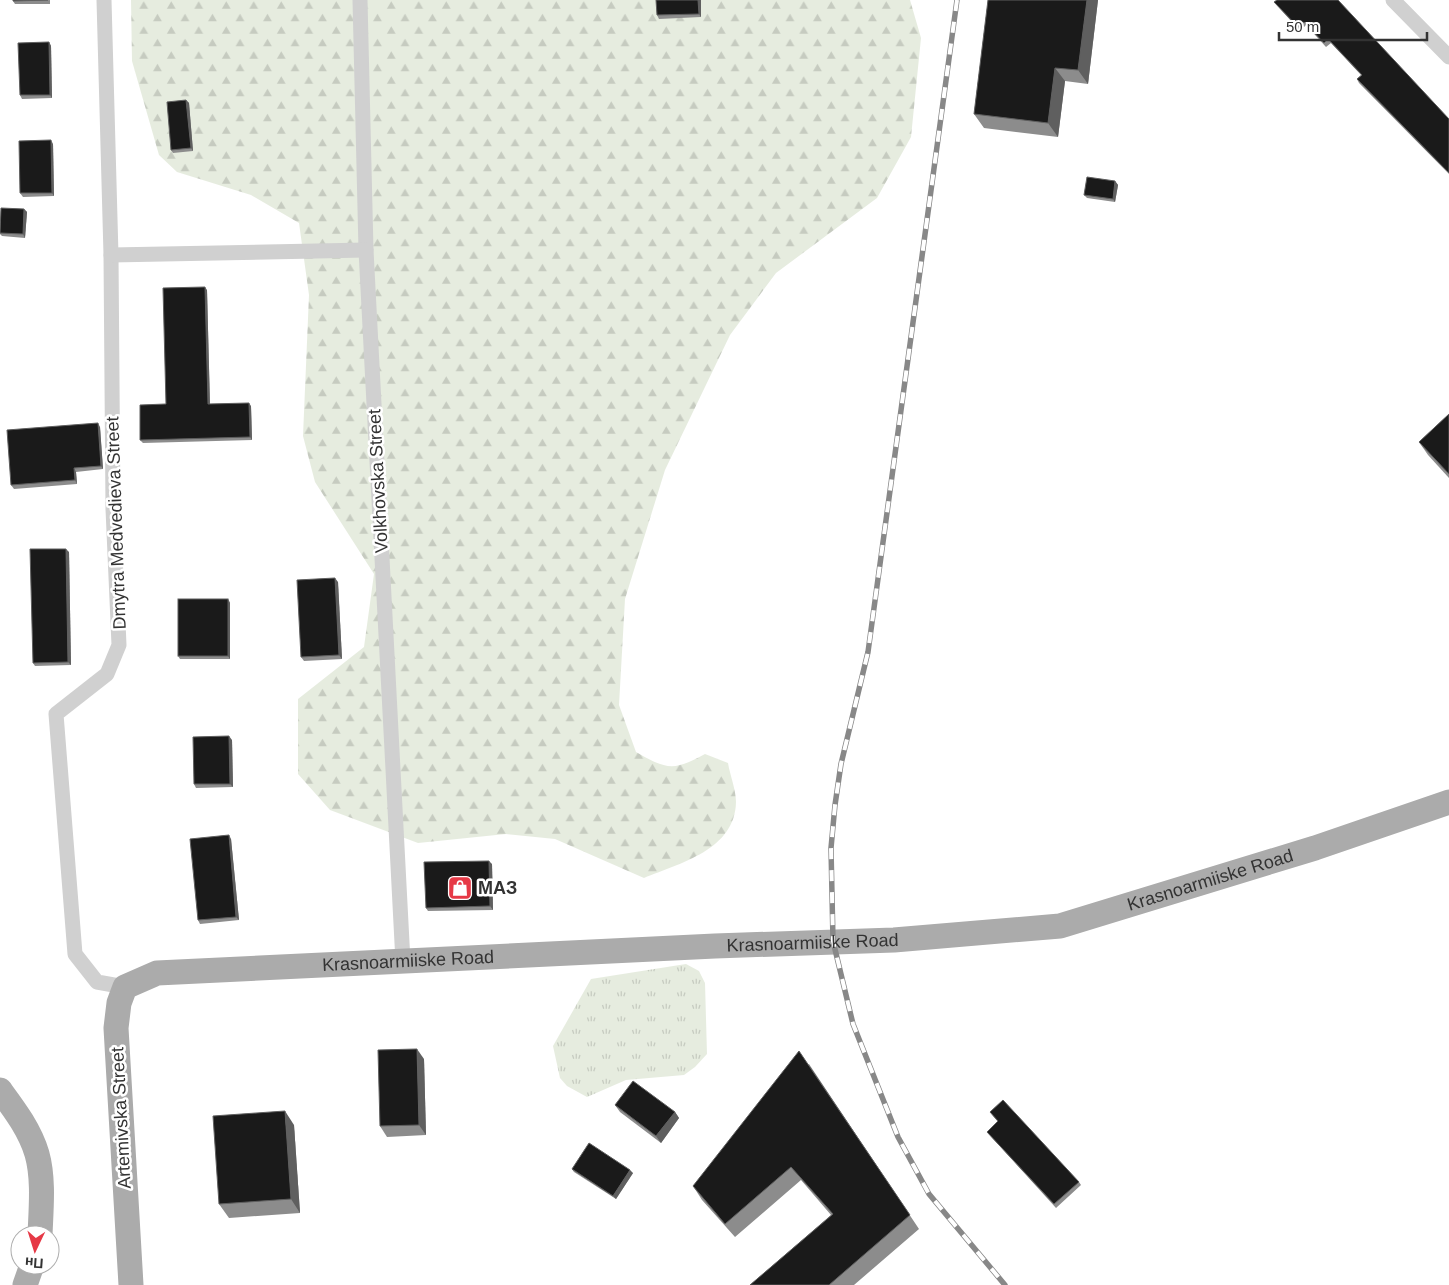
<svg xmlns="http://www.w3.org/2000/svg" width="1449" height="1285" font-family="Arial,sans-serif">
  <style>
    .grass { fill: url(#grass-tufts) }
    .forest { fill: url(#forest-firs) }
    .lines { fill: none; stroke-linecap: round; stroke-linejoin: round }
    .street { stroke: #d0d0d0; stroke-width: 15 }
    .primary { stroke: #ababab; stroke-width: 25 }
    .rail-casing { stroke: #888; stroke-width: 5.5 }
    .rail { stroke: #fff; stroke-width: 4; stroke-dasharray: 11; stroke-linecap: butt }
    .wall { fill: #8c8c8c }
    .shaded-wall { fill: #5f5f5f }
    .building { fill: #1a1a1a; stroke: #5f5f5f }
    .labels { text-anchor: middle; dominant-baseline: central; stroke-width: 5; stroke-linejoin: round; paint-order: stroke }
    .street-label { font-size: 18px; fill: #333; stroke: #fff }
    .poi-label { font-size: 18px; font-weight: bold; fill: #333; stroke: #fff; text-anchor: start }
  </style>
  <defs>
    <pattern id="grass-tufts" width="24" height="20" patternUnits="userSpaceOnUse" patternTransform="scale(1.25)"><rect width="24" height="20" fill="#e6ecdf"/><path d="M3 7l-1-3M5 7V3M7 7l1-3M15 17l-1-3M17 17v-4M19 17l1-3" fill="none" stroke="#c6cbc0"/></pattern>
    <pattern id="forest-firs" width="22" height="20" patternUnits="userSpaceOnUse" patternTransform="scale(1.25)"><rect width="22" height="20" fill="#e6ecdf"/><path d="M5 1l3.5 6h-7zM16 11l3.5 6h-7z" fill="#c6cbc0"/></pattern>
  </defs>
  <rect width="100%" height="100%" fill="#fff"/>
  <path class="grass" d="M686,964L699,971L705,983L707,1054L695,1067L684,1075L626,1080L587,1097L567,1086L560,1078L553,1046L591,979Z"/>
  <path class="forest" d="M131,0H910L921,38L911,137L877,198L776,273L730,335L665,470L625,599L619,705L636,752C667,770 674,771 705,754L728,763C730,775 736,790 736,802C735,850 680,863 644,878L555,839L506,834L418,843L330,810L298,774V699L364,647L374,574L315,482L303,436L309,295L299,223L251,195L177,172L159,155L132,61Z"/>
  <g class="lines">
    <g class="street">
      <path d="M104,0L111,255L113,509L119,645L107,674L56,714L75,954L97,982L125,987"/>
      <path d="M360,0L366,250L403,962"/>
      <path d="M1393,0L1449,57"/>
      <path d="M111,255L366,250"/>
    </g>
    <g class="primary">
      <path d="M0,1090C14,1109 30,1130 37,1154C44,1179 41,1209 40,1235"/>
      <path d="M25,1285L32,1265"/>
      <path id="s1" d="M131,1285L116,1028L119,1003L125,987L157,973L715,946L894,940L1060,926L1315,848L1449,802"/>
    </g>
    <defs>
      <path id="rail" d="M957,0L868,652L841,764L835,805L831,848L833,941L853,1024L898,1137L929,1194L1005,1285"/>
    </defs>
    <use href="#rail" class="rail-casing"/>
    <use href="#rail" class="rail"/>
  </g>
  <g class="wall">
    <path d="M50,0V4H15L13,1Z"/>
    <path d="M656,0H701V17L659,19L657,15Z"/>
    <path d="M988,0H1098L1088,84L1065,81L1058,137L984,128L974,114Z"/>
    <path d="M1274,2L1449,119V174L1359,83L1357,79L1361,75L1331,43L1326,47L1306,25L1300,31Z"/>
    <path d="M49,42L51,46L52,98L22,99L20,95Z"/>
    <path d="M186,100L189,103L193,151L173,153L171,150Z"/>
    <path d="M53,144L54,196L23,197L20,193Z"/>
    <path d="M1115,181L1118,185L1115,202L1087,198L1084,195Z"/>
    <path d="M24,209L27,212L25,238L2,236L0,234V223Z"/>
    <path d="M207,290L210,404L251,406L252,440L143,443L140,440L166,404Z"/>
    <path d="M1449,414V478L1428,455L1419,442Z"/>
    <path d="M100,427L103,469L76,472L77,484L14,489L11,485Z"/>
    <path d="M69,552L71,665L35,666L33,663Z"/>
    <path d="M338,582L342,659L304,661L301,657Z"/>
    <path d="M228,599L230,603V659H180L178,656Z"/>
    <path d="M232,740L233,787L196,788L194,784Z"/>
    <path d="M231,839L239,920L200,924L198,920Z"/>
    <path d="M492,864L493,910L428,911L426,908Z"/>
    <path d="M424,1059L426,1135L387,1137L380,1126Z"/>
    <path d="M809,1064L919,1229L854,1285H750L831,1215L801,1180L735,1237L702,1200L693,1186Z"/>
    <path d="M615,1105L675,1112L679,1118L661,1143L620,1112Z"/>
    <path d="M990,1112L1079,1182L1081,1185L1056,1208L987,1132L998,1122Z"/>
    <path d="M294,1125L300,1213L229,1218L219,1204Z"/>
    <path d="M572,1169L633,1173L616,1199L574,1172Z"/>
  </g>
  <g class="shaded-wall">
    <path d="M698,0H701V17L699,14Z"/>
    <path d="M1087,0H1098L1088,84L1078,70Z"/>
    <path d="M49,42L51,46L52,98L50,95Z"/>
    <path d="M1055,68L1065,81L1058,137L1048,123Z"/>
    <path d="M186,100L189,103L193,151L191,148Z"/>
    <path d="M51,140L53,144L54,196L52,193Z"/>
    <path d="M1115,181L1118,185L1115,202L1113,199Z"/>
    <path d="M24,209L27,212L25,238L23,234Z"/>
    <path d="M205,287L207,290L210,407L208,404Z"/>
    <path d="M249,403L251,406L252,440L250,437Z"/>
    <path d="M98,423L100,427L103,469L101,466Z"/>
    <path d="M74,468L76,472L77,484L75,480Z"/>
    <path d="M66,549L69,552L71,665L68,662Z"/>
    <path d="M335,578L338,582L342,659L339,655Z"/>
    <path d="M228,599L230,603V659L228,656Z"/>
    <path d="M229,736L232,740L233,787L230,784Z"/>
    <path d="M229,835L231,839L239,920L236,917Z"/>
    <path d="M489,861L492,864L493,910L490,906Z"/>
    <path d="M417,1049L424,1059L426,1135L419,1125Z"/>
    <path d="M285,1111L294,1125L300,1213L291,1199Z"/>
    <path d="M675,1112L679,1118L661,1143L656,1136Z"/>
    <path d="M630,1170L633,1173L616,1199L613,1196Z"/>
  </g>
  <g class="building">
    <path d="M13,0H48L13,1Z"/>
    <path d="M656,0H698L699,14L657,15Z"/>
    <path d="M988,0H1087L1078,70L1055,68L1048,123L974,114Z"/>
    <path d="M1277,0H1338L1449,119V173L1357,79L1362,75L1328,39L1324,43L1304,22L1298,27L1274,2Z"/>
    <path d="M49,42L50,95H20L18,43Z"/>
    <path d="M186,100L191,148L171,150L167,102Z"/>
    <path d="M51,140L52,193H20L19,141Z"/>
    <path d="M1087,177L1115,181L1113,199L1084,195Z"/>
    <path d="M1,208L24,209L23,234L0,233Z"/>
    <path d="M205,287L208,404L249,403L250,437L140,440V405L166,404L163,288Z"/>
    <path d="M1449,414V474L1419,442Z"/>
    <path d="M98,423L101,466L74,468L75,480L11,485L7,430Z"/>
    <path d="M30,549H66L68,662L33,663Z"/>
    <path d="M335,578L339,655L301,657L297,580Z"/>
    <rect x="178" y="599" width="50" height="57"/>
    <path d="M229,736L230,784H194L193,737Z"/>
    <path d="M229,835L236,917L198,920L190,839Z"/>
    <path d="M489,861L490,906L426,908L424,862Z"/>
    <path d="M417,1049L419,1125L380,1126L378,1050Z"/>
    <path d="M799,1051L910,1215L829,1285H750L833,1214L791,1167L725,1224L693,1186Z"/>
    <path d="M633,1081L675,1112L656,1136L615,1105Z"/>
    <path d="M1003,1100L1079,1182L1054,1204L987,1132L998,1121L990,1112Z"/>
    <path d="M285,1111L291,1199L219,1204L213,1116Z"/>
    <path d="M589,1143L630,1170L613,1196L572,1169Z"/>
  </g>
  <defs>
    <symbol id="shop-square" viewBox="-11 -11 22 22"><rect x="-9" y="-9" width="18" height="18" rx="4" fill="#e63946" stroke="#fff"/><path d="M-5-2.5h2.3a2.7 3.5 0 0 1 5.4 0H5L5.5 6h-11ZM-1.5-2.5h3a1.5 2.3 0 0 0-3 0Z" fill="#fff"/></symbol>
  </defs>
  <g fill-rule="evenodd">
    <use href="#shop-square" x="446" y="874" width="28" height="28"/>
  </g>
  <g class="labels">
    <g class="street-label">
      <text transform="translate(378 481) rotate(-93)">Volkhovska Street</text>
      <text transform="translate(116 523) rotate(-92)">Dmytra Medvedieva Street</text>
      <text stroke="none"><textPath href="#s1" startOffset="1396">Krasnoarmiiske Road</textPath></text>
      <text stroke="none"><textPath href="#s1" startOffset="991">Krasnoarmiiske Road</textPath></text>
      <text stroke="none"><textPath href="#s1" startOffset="586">Krasnoarmiiske Road</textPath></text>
      <text transform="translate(121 1118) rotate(-93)">Artemivska Street</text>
    </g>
    <g class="poi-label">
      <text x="478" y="888">МАЗ</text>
    </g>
  </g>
  <g transform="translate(35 1250) rotate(184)"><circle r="24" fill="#ffffff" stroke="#adadad"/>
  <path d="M0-4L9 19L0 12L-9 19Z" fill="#e63946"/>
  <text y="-8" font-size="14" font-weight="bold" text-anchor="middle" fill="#333333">Пн</text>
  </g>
  <path d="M1279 32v8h148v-8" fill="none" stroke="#333333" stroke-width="2.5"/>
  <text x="1286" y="32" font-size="15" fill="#333333" stroke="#ffffff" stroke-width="4" paint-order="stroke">50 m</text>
</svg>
